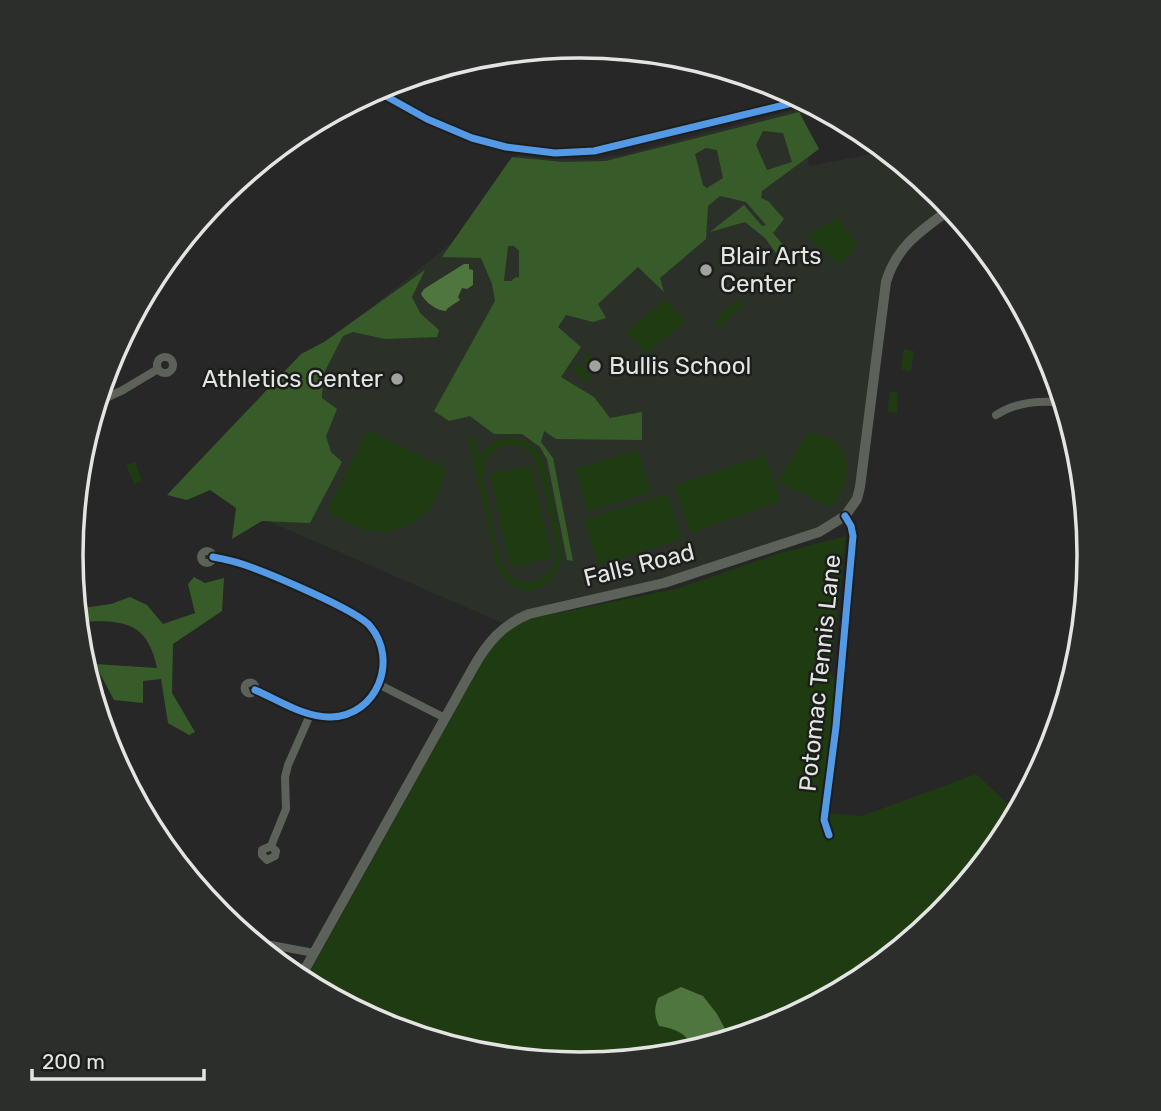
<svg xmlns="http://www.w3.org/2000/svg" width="1161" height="1111" font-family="Rubik,sans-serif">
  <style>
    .built { fill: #2b3129 }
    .green { fill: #1f3b12; fill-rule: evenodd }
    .forest { fill: #385c29; fill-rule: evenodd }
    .water { fill: #50763f }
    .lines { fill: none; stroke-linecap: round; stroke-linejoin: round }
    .minor { stroke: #5c625a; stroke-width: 8 }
    .major { stroke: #5c625a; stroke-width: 10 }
    .cycleway-casing { stroke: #1c1e1c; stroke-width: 11 }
    .cycleway { stroke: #5399e6; stroke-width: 7 }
    .poi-dot { fill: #a2a2a1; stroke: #1c1e1c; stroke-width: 2.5 }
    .labels { text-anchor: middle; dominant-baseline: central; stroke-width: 5; stroke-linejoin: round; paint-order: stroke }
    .poi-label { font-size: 24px; fill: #e4e5e3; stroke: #1c1e1c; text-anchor: start }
    .street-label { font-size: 24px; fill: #e4e5e3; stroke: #1c1e1c }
    .rim { fill: none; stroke: #e4e5e3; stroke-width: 3.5 }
  </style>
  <rect width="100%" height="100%" fill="#262726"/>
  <path class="built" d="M801,108L809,166L888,151L941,195L950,206L890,268L859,491L840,521L699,573L557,606L507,625L254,515L325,345L475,224L518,155L553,159L593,160L625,154Z"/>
  <g class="green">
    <path d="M837,217L858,244L843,263L836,262L807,236Z"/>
    <path d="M666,299L686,322L646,354L626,332Z"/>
    <path d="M738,300L744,306L729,316L722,328L715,319Z"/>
    <path d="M904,349L914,351L911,371L901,370Z"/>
    <path d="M589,353L603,368L595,375L582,359Z"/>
    <path d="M578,362L592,378L585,384L571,368Z"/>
    <path d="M889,392H898L897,413L888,412Z"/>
    <path d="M372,432L447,469C443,477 442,487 438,495C427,520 398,535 371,531C356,529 340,518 327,510L365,434Z"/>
    <path d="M808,432C818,435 832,437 839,445C855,461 844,493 831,507L778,482Z"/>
    <path d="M475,437L479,458C486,447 495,438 509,438C520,437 531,442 538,451C547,463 558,528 562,547C564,591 516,608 497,566L468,439ZM514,445C521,447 528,449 532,455C540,464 558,548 556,559C552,582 520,591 507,571C496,556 488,498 483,477C483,458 495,445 514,445Z"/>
    <path d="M637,450L651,492L588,512L575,469Z"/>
    <path d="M765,455L781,501L690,533L674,486Z"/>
    <path d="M135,462L142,481L134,484L126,465Z"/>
    <path d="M531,465L552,558L510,567L490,474Z"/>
    <path d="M667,494L682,539L599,565L584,520Z"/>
    <path d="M846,536L831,674L841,692L828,813L862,816L976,774L1018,813L1004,839L941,916L864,980L775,1027L680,1056L581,1065L481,1056L385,1027L304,983L482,662L497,638L525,620L679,588L780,553Z"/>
  </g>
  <g class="forest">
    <path d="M799,112L819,149L762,191L761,198L768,201L784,219L773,233L784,246L776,253L765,238L745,222L710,232L744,205L762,226L766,225L746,202L720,196L708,206L706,239L660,278L664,292L638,267L598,304L606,318L593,322L566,315L558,327L581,347L561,377L594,397L610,418L642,412V440L556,439L544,431L541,442L553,458L573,561L567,560L547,459L540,447L522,434H494L470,416L449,421L434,411L495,301L492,284L481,258L442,257L512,157L563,162L606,161ZM763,131L783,133L792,162L767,170L756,145ZM706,148L717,150L723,178L707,188L703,185L695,154ZM508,246H514L519,251V278L516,277L511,281H504Z"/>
    <path d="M425,270L412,297L420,313L439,330L437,337L385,339L353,332L343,336L323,375L322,398L337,409L326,436L331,452L342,462L310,523L262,521L232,539L236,508L210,490L187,500L167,495L301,354L324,342Z"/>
    <path d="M194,577L205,583L224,578L222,611L173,644L172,693L195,732L189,735L168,723L161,679L143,681V703L114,700L95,664L157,668C147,619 120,620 77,622L76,609L111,604L130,597L147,605L163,624L195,613L188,584Z"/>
  </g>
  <g class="water">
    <path d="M464,264H469V269L473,270V285L467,289L462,288L458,297L460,300L448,308L446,311C437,311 425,302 421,294L424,289Z"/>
    <path d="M681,987L703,996L717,1014L731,1040L695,1051C688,1034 677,1029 659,1026C654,1015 654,1009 658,998Z"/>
  </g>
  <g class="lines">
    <g class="minor">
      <circle cx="165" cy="365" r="8"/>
      <path d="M97,402L123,390L158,369"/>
      <path d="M996,415C1016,402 1042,400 1065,403"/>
      <circle cx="207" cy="557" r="6"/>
      <path d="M213,557C224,559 234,561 245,565C268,573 357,610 370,626C399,660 377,716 331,717C305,718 279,700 255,690"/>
      <circle cx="250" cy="688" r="5.5"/>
      <path d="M380,685L445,718"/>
      <path d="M829,835L824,820L836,727L853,536L851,526L845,516"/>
      <path d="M271,846L276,851L275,856L267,860L262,855V850L271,846L286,809L285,777L288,765L310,715"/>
      <path d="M250,941L314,953"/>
    </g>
    <g class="major">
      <path d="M375,90L427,119L472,138L506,147L555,153L594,151L805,100"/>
      <path d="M299,980L473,668C487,643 502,625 529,614L664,583L819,532L845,516L857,499L860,487L886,282C897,245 922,230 952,208"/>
    </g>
    <defs>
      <g id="cycleway">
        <path d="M375,90L427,119L472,138L506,147L555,153L594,151L805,100"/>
        <path d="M213,557C224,559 234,561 245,565C268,573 357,610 370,626C399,660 377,716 331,717C305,718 279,700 255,690"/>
        <path d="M829,835L824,820L836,727L853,536L851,526L845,516"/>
      </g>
    </defs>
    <use href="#cycleway" class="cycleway-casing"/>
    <use href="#cycleway" class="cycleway"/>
  </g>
  <g class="poi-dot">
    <circle cx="706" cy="270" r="7"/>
    <circle cx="595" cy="366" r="7"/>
    <circle cx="397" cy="379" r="7"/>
  </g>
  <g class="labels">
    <g class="poi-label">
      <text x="720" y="256">Blair Arts<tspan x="720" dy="28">Center</tspan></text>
      <text x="609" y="366">Bullis School</text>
      <text x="383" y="379" text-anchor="end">Athletics Center</text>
    </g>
    <g class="street-label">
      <text transform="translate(639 565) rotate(-14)">Falls Road</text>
      <text transform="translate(820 673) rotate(-84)">Potomac Tennis Lane</text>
    </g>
  </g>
  <path d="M0 0H1161V1111H0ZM83 555a497 497 0 1 1 994 0a497 497 0 1 1-994 0Z" fill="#2c2e2c" fill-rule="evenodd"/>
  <path class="rim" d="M83 555a497 497 0 1 1 994 0a497 497 0 1 1-994 0Z"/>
  <path d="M32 1069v10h172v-10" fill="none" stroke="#e4e5e3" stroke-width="3.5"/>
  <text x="42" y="1069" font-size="21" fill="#e4e5e3" stroke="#1c1e1c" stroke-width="5" paint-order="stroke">200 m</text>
</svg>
